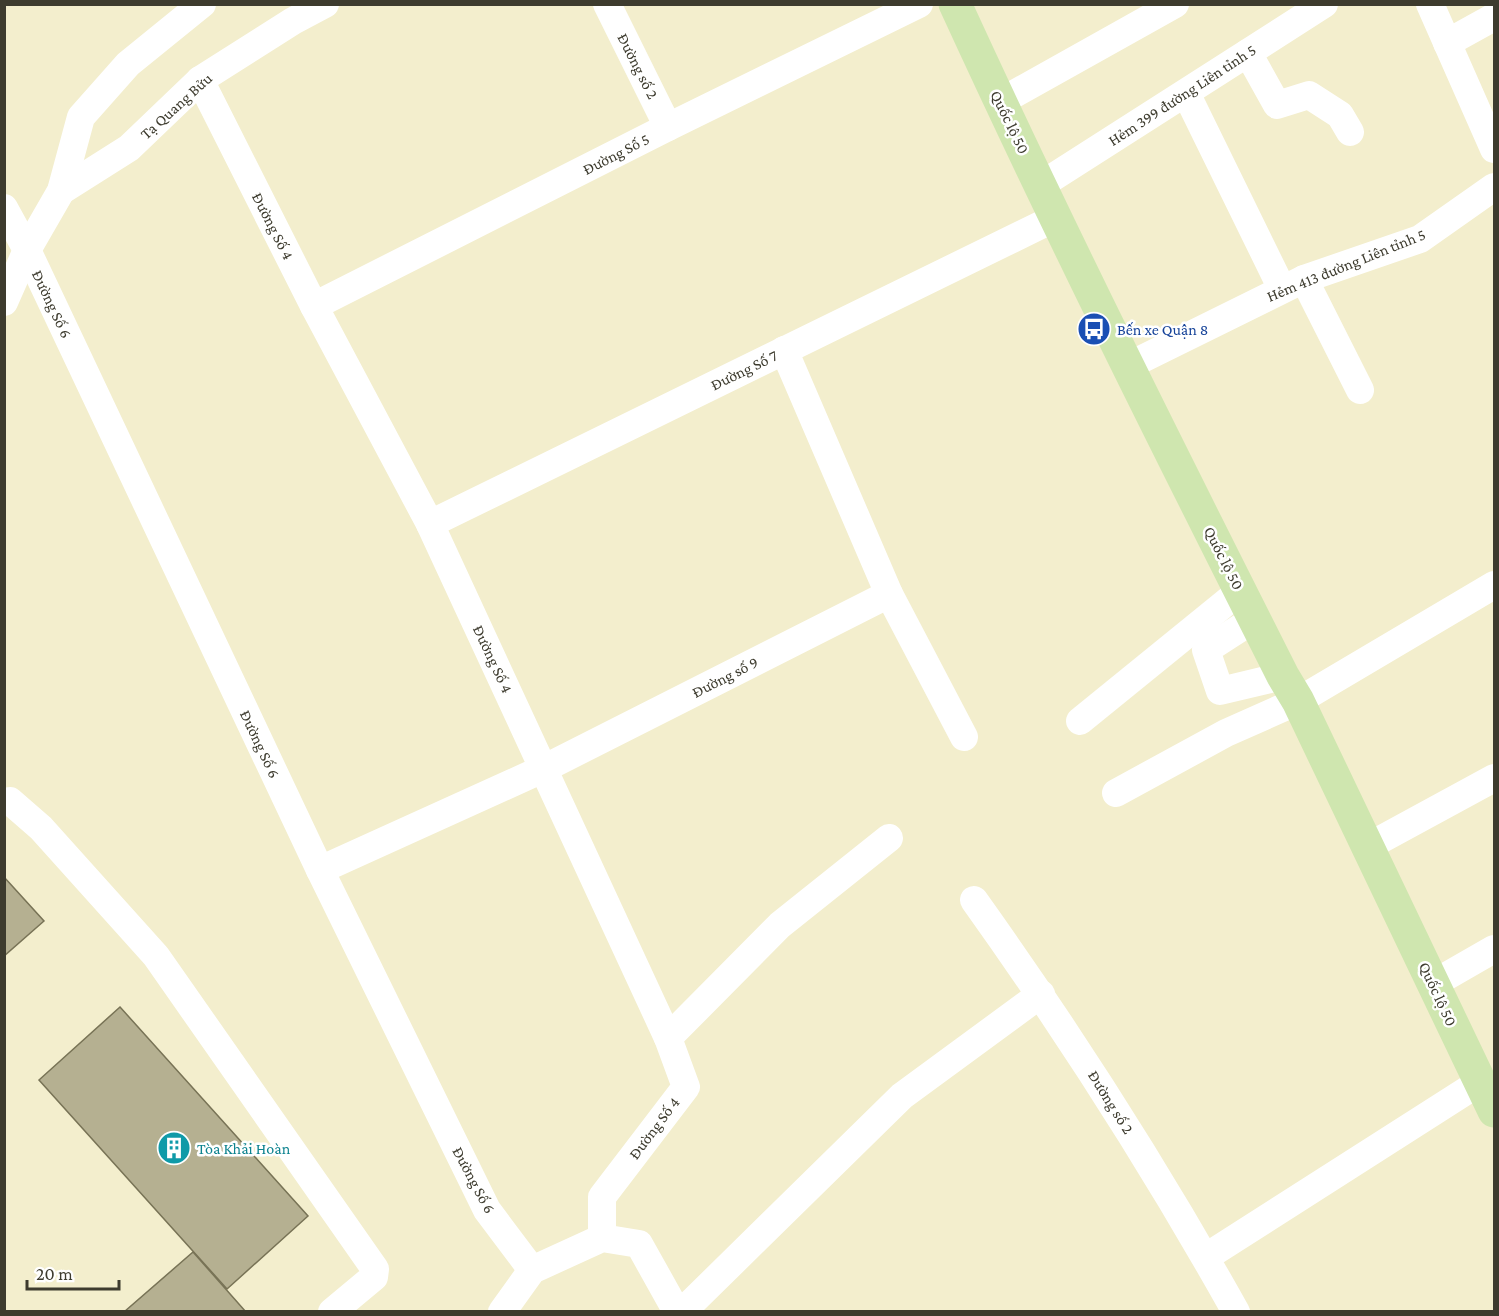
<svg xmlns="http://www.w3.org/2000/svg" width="1499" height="1316" font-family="'Crimson Pro',serif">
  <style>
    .building { fill: #b5b091; stroke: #787356; stroke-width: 1.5 }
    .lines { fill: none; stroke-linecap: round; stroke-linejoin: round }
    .minor { stroke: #fff; stroke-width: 28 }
    .major { stroke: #cfe6af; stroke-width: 33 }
    .labels { text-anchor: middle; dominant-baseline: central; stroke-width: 5; stroke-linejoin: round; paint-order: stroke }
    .street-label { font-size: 16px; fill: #3d3b2e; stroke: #fff }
    .transit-label { font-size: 16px; fill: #164399; stroke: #fff; text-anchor: start }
    .culture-label { font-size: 16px; fill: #0d838f; stroke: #fff; text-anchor: start }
  </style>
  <rect width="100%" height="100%" fill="#f3eecd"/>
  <g class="building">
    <path d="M4,877L44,921L4,956Z"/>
    <path d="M120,1007L308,1216L227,1289L39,1080Z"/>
    <path d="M193,1252L246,1312H124Z"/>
  </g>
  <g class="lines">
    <g class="minor">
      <path d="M607,4L668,127"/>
      <path d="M1430,4L1494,149"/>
      <path d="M1447,43L1494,17"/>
      <path d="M1248,53L1277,105L1309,95L1340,115L1350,132"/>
      <path d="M200,80L314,306L430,524L668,1038L686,1087L602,1197V1238"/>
      <path d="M1186,93L1282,289"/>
      <path d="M1000,102L1175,4"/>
      <path d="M1041,185L1324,4"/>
      <path d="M61,191L129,148L200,80L293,21L325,4"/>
      <path d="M4,208L27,250L320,870L487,1210L532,1270"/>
      <path d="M1304,279L1360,390"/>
      <path d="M4,302L27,250L61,191L81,117L128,64L202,4"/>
      <path d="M314,306L668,127L919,4"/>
      <path d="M1128,366L1304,279L1420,239L1494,187"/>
      <path d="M430,524L1057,217"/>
      <path d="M889,594L964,737"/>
      <path d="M1254,619L1206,650L1220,691L1283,676"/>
      <path d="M1080,721L1240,591"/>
      <path d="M1116,793L1226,733L1298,701L1494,585"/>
      <path d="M4,802L10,801L41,828L156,956L375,1269L374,1277L332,1312"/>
      <path d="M1369,846L1494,778"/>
      <path d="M320,870L545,768L889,594L784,350"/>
      <path d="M974,900C1069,1033 1156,1169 1236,1312"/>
      <path d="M1433,984L1494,949"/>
      <path d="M668,1038L780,925L889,838"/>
      <path d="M1206,1257L1480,1082"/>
      <path d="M502,1312L532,1270L602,1238L639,1244L677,1312"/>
      <path d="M682,1312L902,1096L1041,994"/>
    </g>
    <path class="major" d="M955,4C1059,231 1171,454 1283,676L1298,701L1494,1111"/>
  </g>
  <defs>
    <symbol id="bus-disc" viewBox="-11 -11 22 22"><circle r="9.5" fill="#1a4fb4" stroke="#fff"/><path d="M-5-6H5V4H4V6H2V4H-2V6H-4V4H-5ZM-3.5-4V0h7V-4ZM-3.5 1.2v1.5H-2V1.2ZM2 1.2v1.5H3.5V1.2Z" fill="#fff"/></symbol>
    <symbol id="building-disc" viewBox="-11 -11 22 22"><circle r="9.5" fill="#0f9aa8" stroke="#fff"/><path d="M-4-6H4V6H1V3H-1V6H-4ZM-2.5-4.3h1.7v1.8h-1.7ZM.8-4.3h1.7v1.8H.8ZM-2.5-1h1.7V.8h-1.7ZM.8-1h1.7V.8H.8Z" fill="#fff"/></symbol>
  </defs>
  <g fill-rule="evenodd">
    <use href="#bus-disc" x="1075" y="310" width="38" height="38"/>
    <use href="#building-disc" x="155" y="1129" width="38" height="38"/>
  </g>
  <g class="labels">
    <g class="street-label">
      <text transform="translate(638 66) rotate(63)">Đường số 2</text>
      <text transform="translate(1182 95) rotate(-33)">Hẻm 399 đường Liên tỉnh 5</text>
      <text transform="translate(176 106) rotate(-42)">Tạ Quang Bửu</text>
      <text transform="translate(1010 122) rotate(64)">Quốc lộ 50</text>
      <text transform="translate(616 154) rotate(-27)">Đường Số 5</text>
      <text transform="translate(273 226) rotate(63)">Đường Số 4</text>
      <text transform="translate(1346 265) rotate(-22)">Hẻm 413 đường Liên tỉnh 5</text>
      <text transform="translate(52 304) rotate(65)">Đường Số 6</text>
      <text transform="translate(744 370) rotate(-26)">Đường Số 7</text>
      <text transform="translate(1224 558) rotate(63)">Quốc lộ 50</text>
      <text transform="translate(493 659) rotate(65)">Đường Số 4</text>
      <text transform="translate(725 677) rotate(-27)">Đường số 9</text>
      <text transform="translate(260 744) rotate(65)">Đường Số 6</text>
      <text transform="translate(1438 994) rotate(65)">Quốc lộ 50</text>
      <text transform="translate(1111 1102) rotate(58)">Đường số 2</text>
      <text transform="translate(654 1128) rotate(-53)">Đường Số 4</text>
      <text transform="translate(474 1180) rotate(62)">Đường Số 6</text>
    </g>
    <g class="transit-label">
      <text x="1117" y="329">Bến xe Quận 8</text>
    </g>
    <g class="culture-label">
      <text x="197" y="1148">Tòa Khải Hoàn</text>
    </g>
  </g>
  <rect width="1499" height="1316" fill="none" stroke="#3d3b2e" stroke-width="12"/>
  <path d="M27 1280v9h92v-9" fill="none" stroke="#3d3b2e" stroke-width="3"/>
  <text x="36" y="1280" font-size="18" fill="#3d3b2e" stroke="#ffffff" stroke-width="4.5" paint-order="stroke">20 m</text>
</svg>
